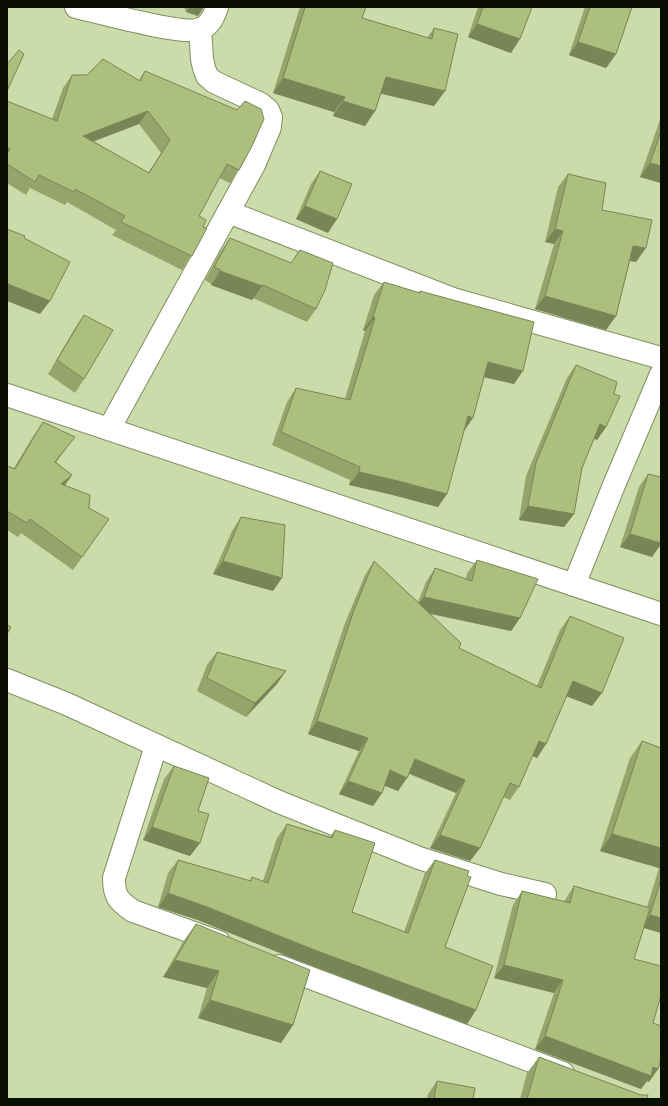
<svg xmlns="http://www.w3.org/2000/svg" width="668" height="1106" font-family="'Titillium Web',sans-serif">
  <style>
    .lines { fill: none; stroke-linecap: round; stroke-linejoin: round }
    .street-casing { stroke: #808e60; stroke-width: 24 }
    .street { stroke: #fff; stroke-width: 22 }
    .wall { fill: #94a46b; fill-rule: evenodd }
    .shaded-wall { fill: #788657 }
    .building { fill: #acbf7c; stroke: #788657; fill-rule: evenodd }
  </style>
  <rect width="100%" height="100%" fill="#ccdbaa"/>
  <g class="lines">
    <defs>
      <g id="street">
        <path d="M76,7C98,12 184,36 201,29C211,24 214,16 217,7"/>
        <path d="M228,212L453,299L661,358"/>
        <path d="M7,395L661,614"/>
        <path d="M109,429L254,165L270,127L271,117L268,110L261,104L214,82L207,76L204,68L202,59L200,29"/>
        <path d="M574,585L614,485L661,374"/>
        <path d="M7,680L67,704L279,802L419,858L501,884L545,894"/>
        <path d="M156,746L114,878C114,896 118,901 133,911L219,942"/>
        <path d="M279,966L563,1073"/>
      </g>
    </defs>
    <use href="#street" class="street-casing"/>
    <use href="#street" class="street"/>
  </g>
  <g class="wall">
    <path d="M184,7H204L198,16L186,12Z"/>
    <path d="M300,7H366L362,18L427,38L434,28L445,91L434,106L381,94L375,111L365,126L333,116L334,112L273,93Z"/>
    <path d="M478,7H532L511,53L468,37Z"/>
    <path d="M585,7H632L616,54L606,68L569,55Z"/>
    <path d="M145,71L239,170L230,183L219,178L199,216L203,227L192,256L182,270L112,235L116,230L67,202L65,205L30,188L26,195L7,183V101L52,119L63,88L72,75L139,80ZM139,124L161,153L148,173L93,141Z"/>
    <path d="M661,117V183L640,177Z"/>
    <path d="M320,171L328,233L296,219L311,184Z"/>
    <path d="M568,174L602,210L636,262L630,261L616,316L606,330L535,309L554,244L545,242L558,187Z"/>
    <path d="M230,238L291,263L300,250L316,309L307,322L253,298L252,300L211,285V284L205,280L221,251Z"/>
    <path d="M384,282L419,293L420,291L514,384L484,377L464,431L438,507L389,494L349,485L350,480L272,445L287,402L296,388L345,399L365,331L363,330L374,295Z"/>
    <path d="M84,315V379L75,393L48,374L75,328Z"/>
    <path d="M576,365L606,427L597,440L594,439L582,468L574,514L564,527L519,520L526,476L567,378Z"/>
    <path d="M43,422L65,450L56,462L72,475L65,485L89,508L109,519L73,570L21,533L18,537L7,530V466L14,468L34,435Z"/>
    <path d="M648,474L661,477V544L652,557L620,547L639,487Z"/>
    <path d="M241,517L273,591L213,574L232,531Z"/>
    <path d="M477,560L520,618L511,631L430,614L459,648L537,686L560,630L570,616L592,706L567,696L546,744L537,758L533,756L519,787L510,800L503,797L480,848L470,861L430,848L456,793L409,774L398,791L384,785L382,793L373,806L339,794L359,751L308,734L345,623L365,575L374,561L418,602L426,582L435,568L466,579L467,573Z"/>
    <path d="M217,652L286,671L276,685L246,717L197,691L207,665Z"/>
    <path d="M642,741L661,748V933L644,928L634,959L653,1023L658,1069L649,1082L647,1081L641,1089L535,1049L554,993L494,978L513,905L522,891L564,902L565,900L574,886L647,907L659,868L600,851L630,758Z"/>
    <path d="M174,766L198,811L190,856L143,840L164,779Z"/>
    <path d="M287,824L330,837L335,830L352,912L404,932L425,873L435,860L467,876L445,947L476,1010L467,1024L302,962L198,920L158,907L168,873L178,860L250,881L252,877L263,881L277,838Z"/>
    <path d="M196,924L293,1025L281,1043L198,1018L207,988L163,977L183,942Z"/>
    <path d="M539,1057L647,1099H520L527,1073Z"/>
    <path d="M437,1081L473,1099H427L428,1094Z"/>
  </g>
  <g class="shaded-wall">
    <path d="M190,7H204L198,16L186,12Z"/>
    <path d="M477,24L520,39L511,53L468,37Z"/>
    <path d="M578,42L616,54L606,68L569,55Z"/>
    <path d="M386,77L445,91L434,106L375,92Z"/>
    <path d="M283,78L345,97L334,112L273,93Z"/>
    <path d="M343,101L375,111L365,126L333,116Z"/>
    <path d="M148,111L139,124L74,149L83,136Z"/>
    <path d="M650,163L661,166V183L640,177Z"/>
    <path d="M305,206L337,219L328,233L296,219Z"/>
    <path d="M555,229L563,231L554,244L545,242Z"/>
    <path d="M633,246L646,248L636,262L624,260Z"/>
    <path d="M220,271L262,286L252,300L211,285Z"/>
    <path d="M8,284L50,301L40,314L7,301V285Z"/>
    <path d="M545,296L616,316L606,330L535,309Z"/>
    <path d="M373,317L375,318L365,331L363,330Z"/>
    <path d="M488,362L523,371L514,384L478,376Z"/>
    <path d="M468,416L473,418L464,431Z"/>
    <path d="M600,424L606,427L597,440L590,437Z"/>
    <path d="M75,437L65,450L46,475L55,462Z"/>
    <path d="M359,472L398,481L447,494L438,507L389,494L349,485Z"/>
    <path d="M72,475L63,488L61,484Z"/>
    <path d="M528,506L574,514L564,527L519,520Z"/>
    <path d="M630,534L661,543V544L652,557L620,547Z"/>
    <path d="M223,561L282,578L273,591L213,574Z"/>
    <path d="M424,597L520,618L511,631L414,610Z"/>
    <path d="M286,671L276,685L246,717L255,703Z"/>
    <path d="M573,681L602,693L592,706L563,695Z"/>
    <path d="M317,721L368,738L359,751L308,734Z"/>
    <path d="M539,741L546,744L537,758L530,755Z"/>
    <path d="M415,759L465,780L456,793L406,772Z"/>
    <path d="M390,770L407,778L398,791L380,784Z"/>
    <path d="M348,781L382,793L373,806L339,794Z"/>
    <path d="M152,827L200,843L190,856L143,840Z"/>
    <path d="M612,834L661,848V866L659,868L600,851Z"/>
    <path d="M440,835L480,848L470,861L430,848Z"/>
    <path d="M168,893L207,907L476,1010L467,1024L302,962L198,920L158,907Z"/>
    <path d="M650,915L661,918V933L641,927Z"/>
    <path d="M175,960L219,971L207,988L163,977Z"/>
    <path d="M504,965L563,980L554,993L494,978Z"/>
    <path d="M210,1000L293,1025L281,1043L198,1018Z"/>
    <path d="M545,1036L653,1067L658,1069L649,1082L647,1081L641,1089L535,1049Z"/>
  </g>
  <g class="building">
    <path d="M305,7H366L362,18L432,39L434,28L458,34L445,91L386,77L375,111L343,101L345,97L283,78Z"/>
    <path d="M483,7H532L520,39L477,24Z"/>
    <path d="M590,7H632L616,54L578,42Z"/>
    <path d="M19,50L24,54L7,91V64Z"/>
    <path d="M103,59L140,81L145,71L237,110L245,101L261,109L264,119L252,146L239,170L227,164L199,216L206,220L203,227L207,228L192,256L121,222L125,216L75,189L74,192L39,175L35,182L7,164V154L10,149L7,147V101L57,121L72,75H87ZM148,111L170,140L149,173L83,136Z"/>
    <path d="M661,131V166L650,163Z"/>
    <path d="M320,171L352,184L337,219L305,206Z"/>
    <path d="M568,174L606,183L602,210L652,220L646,248L633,246L616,316L545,296L563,231L555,229Z"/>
    <path d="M7,229L25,236L24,238L70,262L50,301L8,284L7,282Z"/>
    <path d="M230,238L291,263L300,250L333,263L325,290L316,309L263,285L262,286L220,271L221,270L214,267Z"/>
    <path d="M384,282L420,293V291L534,322L523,371L488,362L473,418L468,416L447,494L398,481L359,472L360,467L281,432L296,388L350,400L375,318L373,317Z"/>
    <path d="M84,315L113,330L84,379L57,360Z"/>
    <path d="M576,365L617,382L614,394L620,396L606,427L600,424L582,468L574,514L528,506L536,463Z"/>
    <path d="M43,422L75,437L55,462L72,475L61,484L90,495L89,508L109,519L82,557L30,519L27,523L7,511V466L15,469Z"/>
    <path d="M648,474L661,477V543L630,534Z"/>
    <path d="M241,517L285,525L282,578L223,561Z"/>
    <path d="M477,560L538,579L520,618L424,597L435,568L472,581Z"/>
    <path d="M374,561L461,643L459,648L541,688L570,616L624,638L602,693L573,681L546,744L539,741L519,787L510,783L480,848L440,835L465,780L415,759L407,778L390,770L382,793L348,781L368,738L317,721L354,610Z"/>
    <path d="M7,625L11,627L7,634Z"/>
    <path d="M217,652L286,671L255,703L207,678Z"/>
    <path d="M642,741L661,748V848L612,834Z"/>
    <path d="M174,766L209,778L198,811L209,814L200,843L152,827Z"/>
    <path d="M287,824L332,838L335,830L375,843L352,912L408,933L435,860L469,871L467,876L471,877L445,947L493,966L476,1010L312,949L207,907L168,893L178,860L251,881L252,877L268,883Z"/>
    <path d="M661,879V918L650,915Z"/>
    <path d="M574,886L650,908L634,959L661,966V995L653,1023L661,1026V1060L658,1069L653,1067L651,1076L545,1036L563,980L504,965L522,891L570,903Z"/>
    <path d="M196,924L310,970L293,1025L210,1000L219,971L175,960Z"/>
    <path d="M539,1057L641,1095H648L647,1099H527Z"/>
    <path d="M437,1081L475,1088L473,1099H434Z"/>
  </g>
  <rect width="668" height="1106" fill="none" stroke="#090d01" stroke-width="16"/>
</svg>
